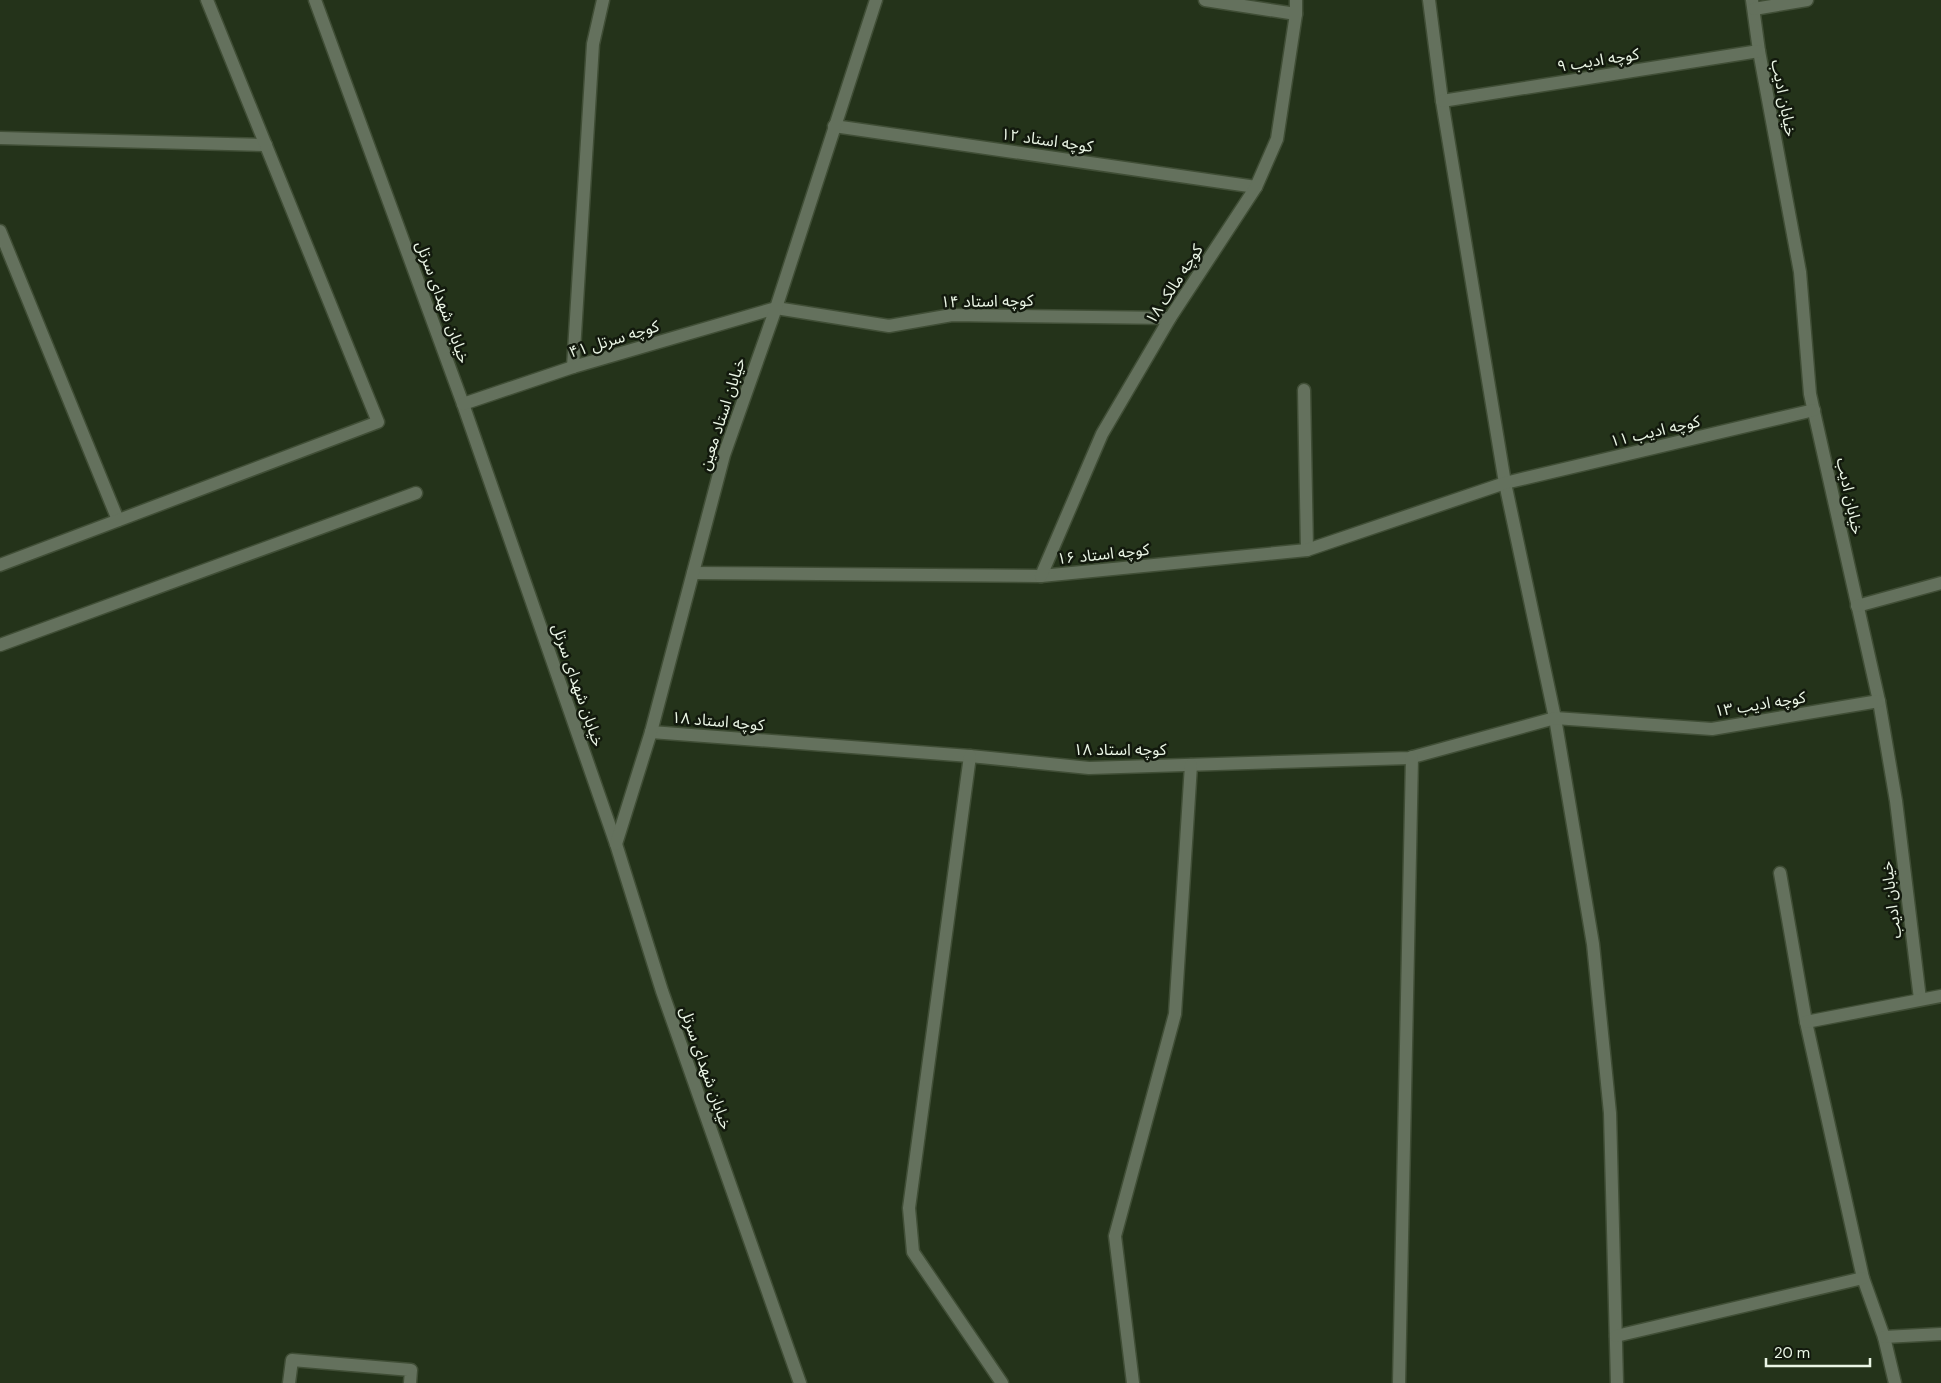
<svg xmlns="http://www.w3.org/2000/svg" width="1941" height="1383" font-family="'DM Sans','Noto Sans Arabic',sans-serif">
  <style>
    .lines { fill: none; stroke-linecap: round; stroke-linejoin: round }
    .minor-casing { stroke: #404e36; stroke-width: 15 }
    .minor { stroke: #64715d; stroke-width: 12 }
    .labels { text-anchor: middle; dominant-baseline: central; stroke-width: 5; stroke-linejoin: round; paint-order: stroke }
    .street-label { font-size: 16px; fill: #eaf5e5; stroke: #12190d }
  </style>
  <rect width="100%" height="100%" fill="#24331a"/>
  <g class="lines">
    <defs>
      <g id="minor">
        <path d="M315,0L463,404L616,844L662,991L800,1383"/>
        <path d="M1205,0L1296,14"/>
        <path d="M1429,0L1442,101L1505,483L1555,718L1593,944L1610,1113L1617,1383"/>
        <path d="M1752,0L1759,51L1800,272L1810,394L1879,701L1896,801L1920,999"/>
        <path d="M1754,9L1807,0"/>
        <path d="M1442,101L1759,51"/>
        <path d="M834,126L1256,187"/>
        <path d="M0,138L266,145"/>
        <path d="M0,231L118,520"/>
        <path d="M573,367L593,44L603,0"/>
        <path d="M1304,390L1307,550"/>
        <path d="M463,404L573,367L776,308L889,326L952,315L1170,318"/>
        <path d="M0,565L378,422L207,0"/>
        <path d="M693,573L1041,576L1307,550L1505,483L1814,410"/>
        <path d="M1041,576L1102,434L1170,318L1256,187L1277,139L1296,14V0"/>
        <path d="M1857,606L1941,583"/>
        <path d="M0,645L416,493"/>
        <path d="M651,732L970,756L1089,768L1409,758L1555,718L1712,729L1879,701"/>
        <path d="M970,756L909,1208L913,1252L1002,1383"/>
        <path d="M616,844L651,732L724,455L776,308L876,0"/>
        <path d="M1780,873L1806,1022L1863,1278L1884,1337L1895,1383"/>
        <path d="M1806,1022L1941,996"/>
        <path d="M1616,1336L1863,1278"/>
        <path d="M1884,1337L1941,1334"/>
        <path d="M289,1383L292,1360L411,1370L410,1383"/>
        <path d="M1133,1383L1115,1236L1175,1014L1191,765"/>
        <path d="M1399,1383L1412,757"/>
      </g>
    </defs>
    <use href="#minor" class="minor-casing"/>
    <use href="#minor" class="minor"/>
  </g>
  <g class="labels">
    <g class="street-label">
      <text transform="translate(1598 60) rotate(-9)">کوچه ادیب ۹</text>
      <text transform="translate(1784 98) rotate(79)">خیابان ادیب</text>
      <text transform="translate(1047 140) rotate(8)">کوچه استاد ۱۲</text>
      <text transform="translate(1174 284) rotate(-57)">کوچه مالک ۱۸</text>
      <text transform="translate(987 301) rotate(-1)">کوچه استاد ۱۴</text>
      <text transform="translate(443 302) rotate(70)">خیابان شهدای سرتل</text>
      <text transform="translate(614 339) rotate(-17)">کوچه سرتل ۴۱</text>
      <text transform="translate(722 414) rotate(-72)">خیابان استاد معین</text>
      <text transform="translate(1655 431) rotate(-13)">کوچه ادیب ۱۱</text>
      <text transform="translate(1850 496) rotate(78)">خیابان ادیب</text>
      <text transform="translate(1103 554) rotate(-6)">کوچه استاد ۱۶</text>
      <text transform="translate(578 685) rotate(71)">خیابان شهدای سرتل</text>
      <text transform="translate(1760 704) rotate(-9)">کوچه ادیب ۱۳</text>
      <text transform="translate(718 721) rotate(5)">کوچه استاد ۱۸</text>
      <text x="1120" y="749">کوچه استاد ۱۸</text>
      <text transform="translate(1891 900) rotate(-97)">خیابان ادیب</text>
      <text transform="translate(706 1068) rotate(71)">خیابان شهدای سرتل</text>
    </g>
  </g>
  <path d="M1766 1358v8h104v-8" fill="none" stroke="#eaf5e5" stroke-width="2.5"/>
  <text x="1774" y="1358" font-size="15" fill="#eaf5e5" stroke="#12190d" stroke-width="4" paint-order="stroke">20 m</text>
</svg>
